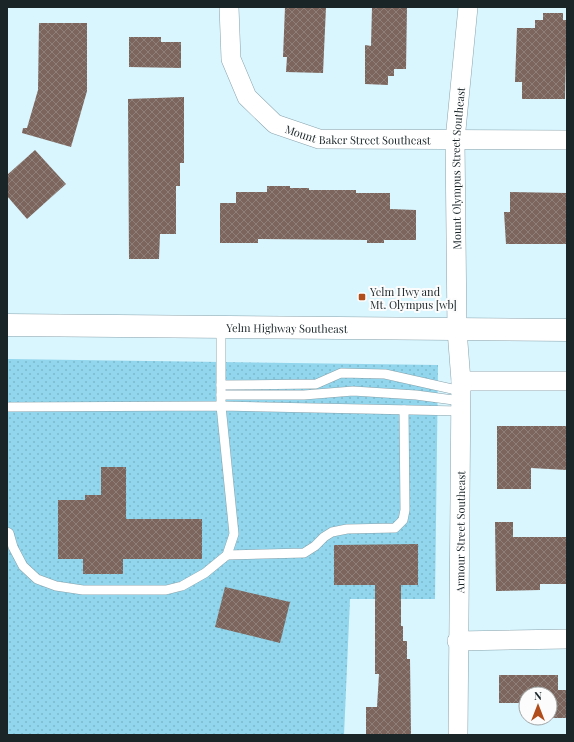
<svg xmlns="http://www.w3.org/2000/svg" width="574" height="742" font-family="'Playfair Display',serif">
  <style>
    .grass { fill: url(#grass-dots) }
    .building { fill: url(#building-cross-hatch) }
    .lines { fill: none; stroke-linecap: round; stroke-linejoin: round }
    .service-casing { stroke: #89a3ac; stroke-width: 10 }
    .minor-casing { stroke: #89a3ac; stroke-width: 20 }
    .secondary-casing { stroke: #89a3ac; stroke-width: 23 }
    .service { stroke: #fff; stroke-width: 9 }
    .minor { stroke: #fff; stroke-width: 19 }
    .secondary { stroke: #fff; stroke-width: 22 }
    .poi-dot { fill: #b14d1a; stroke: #fcfcfc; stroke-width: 1.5 }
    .labels { text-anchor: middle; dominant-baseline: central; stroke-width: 4; stroke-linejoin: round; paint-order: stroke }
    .street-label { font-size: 11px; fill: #1a2528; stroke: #fcfcfc }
    .poi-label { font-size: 11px; fill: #1a2528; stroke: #fcfcfc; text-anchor: start }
  </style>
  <defs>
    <pattern id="grass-dots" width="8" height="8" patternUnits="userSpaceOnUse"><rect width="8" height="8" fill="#91d6ed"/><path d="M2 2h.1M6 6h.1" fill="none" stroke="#7cb8cb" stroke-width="1.8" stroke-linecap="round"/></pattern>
    <pattern id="building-cross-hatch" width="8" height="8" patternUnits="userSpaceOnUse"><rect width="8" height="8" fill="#7b655c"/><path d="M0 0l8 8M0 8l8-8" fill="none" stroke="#8e8079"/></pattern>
  </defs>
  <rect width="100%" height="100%" fill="#d9f5fe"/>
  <path class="grass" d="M7,359L438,365L435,599H350L344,735H7Z"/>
  <g class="building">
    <path d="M285,7H326L323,73L286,72L287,57H283Z"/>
    <path d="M372,7H407L406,69H394V76H388V85L365,84V45L371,46Z"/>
    <path d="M543,13H563V20H567L565,99H522V82H515L517,28H535V20H543Z"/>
    <path d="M39,23H87V91L71,147L22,133L23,128H27L38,90Z"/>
    <path d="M129,37H161V42H181V68L129,67Z"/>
    <path d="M184,97V163H180V186H176V234H160L159,259H129L128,99Z"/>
    <path d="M35,150L66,184L27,219L7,196V175Z"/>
    <path d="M267,186H290V188H309V190H356V193H390V209L416,210V240H384V243H367V240L258,239V243H220V203H236V192H267Z"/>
    <path d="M510,192L567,193V244H506L504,212H510Z"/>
    <path d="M497,426H567V470L531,468V489H497Z"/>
    <path d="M101,467H126V519H202V559H123V574H83V559H58V500H85V495H101Z"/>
    <path d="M495,522H513V537H567V584H540V590L496,591Z"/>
    <path d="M418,544V585H401V626H403V641H407V659H410L411,735H366V707H377L379,674H375V585H334V545Z"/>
    <path d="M225,587L290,602L280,643L215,627Z"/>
    <path d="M499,675H558V690H567V718H550V694H526V718H524V703H499Z"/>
  </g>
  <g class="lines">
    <defs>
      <g id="service">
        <path d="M221,385L316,384L341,373L385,374L461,391"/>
        <path d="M221,395H304L353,391L416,395L461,401"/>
        <path d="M7,407L221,406L461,411"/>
        <path d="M7,532L9,533L13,547L23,566L37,579L56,586L83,590H166L182,586L205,573L227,555L234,534L221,406V327"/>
        <path d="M227,555L304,553L315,546L324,537L332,532L347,529L395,528L403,520L405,510L404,410"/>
      </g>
      <g id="minor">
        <path id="s1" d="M229,7L231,59L247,97L275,124L319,139L567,140"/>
        <path d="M461,381H567"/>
        <path d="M457,641L567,639"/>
        <path id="s2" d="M458,735L461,381L457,330L455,140L468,7"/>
      </g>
      <g id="secondary">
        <path id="s3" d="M7,325L567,330"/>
      </g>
    </defs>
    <use href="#service" class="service-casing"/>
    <use href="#minor" class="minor-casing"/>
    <use href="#secondary" class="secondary-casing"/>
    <use href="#service" class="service"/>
    <use href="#minor" class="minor"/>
    <use href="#secondary" class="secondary"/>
  </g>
  <rect class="poi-dot" x="358" y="293" width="8" height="8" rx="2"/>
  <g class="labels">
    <g class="street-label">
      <text stroke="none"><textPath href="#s1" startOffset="217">Mount Baker Street Southeast</textPath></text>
      <text stroke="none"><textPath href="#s2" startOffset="567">Mount Olympus Street Southeast</textPath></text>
      <text stroke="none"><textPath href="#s3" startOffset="280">Yelm Highway Southeast</textPath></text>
      <text stroke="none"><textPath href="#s2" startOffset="203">Armour Street Southeast</textPath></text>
    </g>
    <g class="poi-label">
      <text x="370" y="291">Yelm Hwy and<tspan x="370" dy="13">Mt. Olympus [wb]</tspan></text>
    </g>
  </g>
  <rect width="574" height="742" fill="none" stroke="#1a2528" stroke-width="16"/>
  <g transform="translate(538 706)"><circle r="19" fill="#fcfcfc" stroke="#a2a6a7"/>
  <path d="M0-3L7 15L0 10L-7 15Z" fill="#b14d1a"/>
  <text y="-6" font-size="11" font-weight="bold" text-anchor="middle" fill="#1a2528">N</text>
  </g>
</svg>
